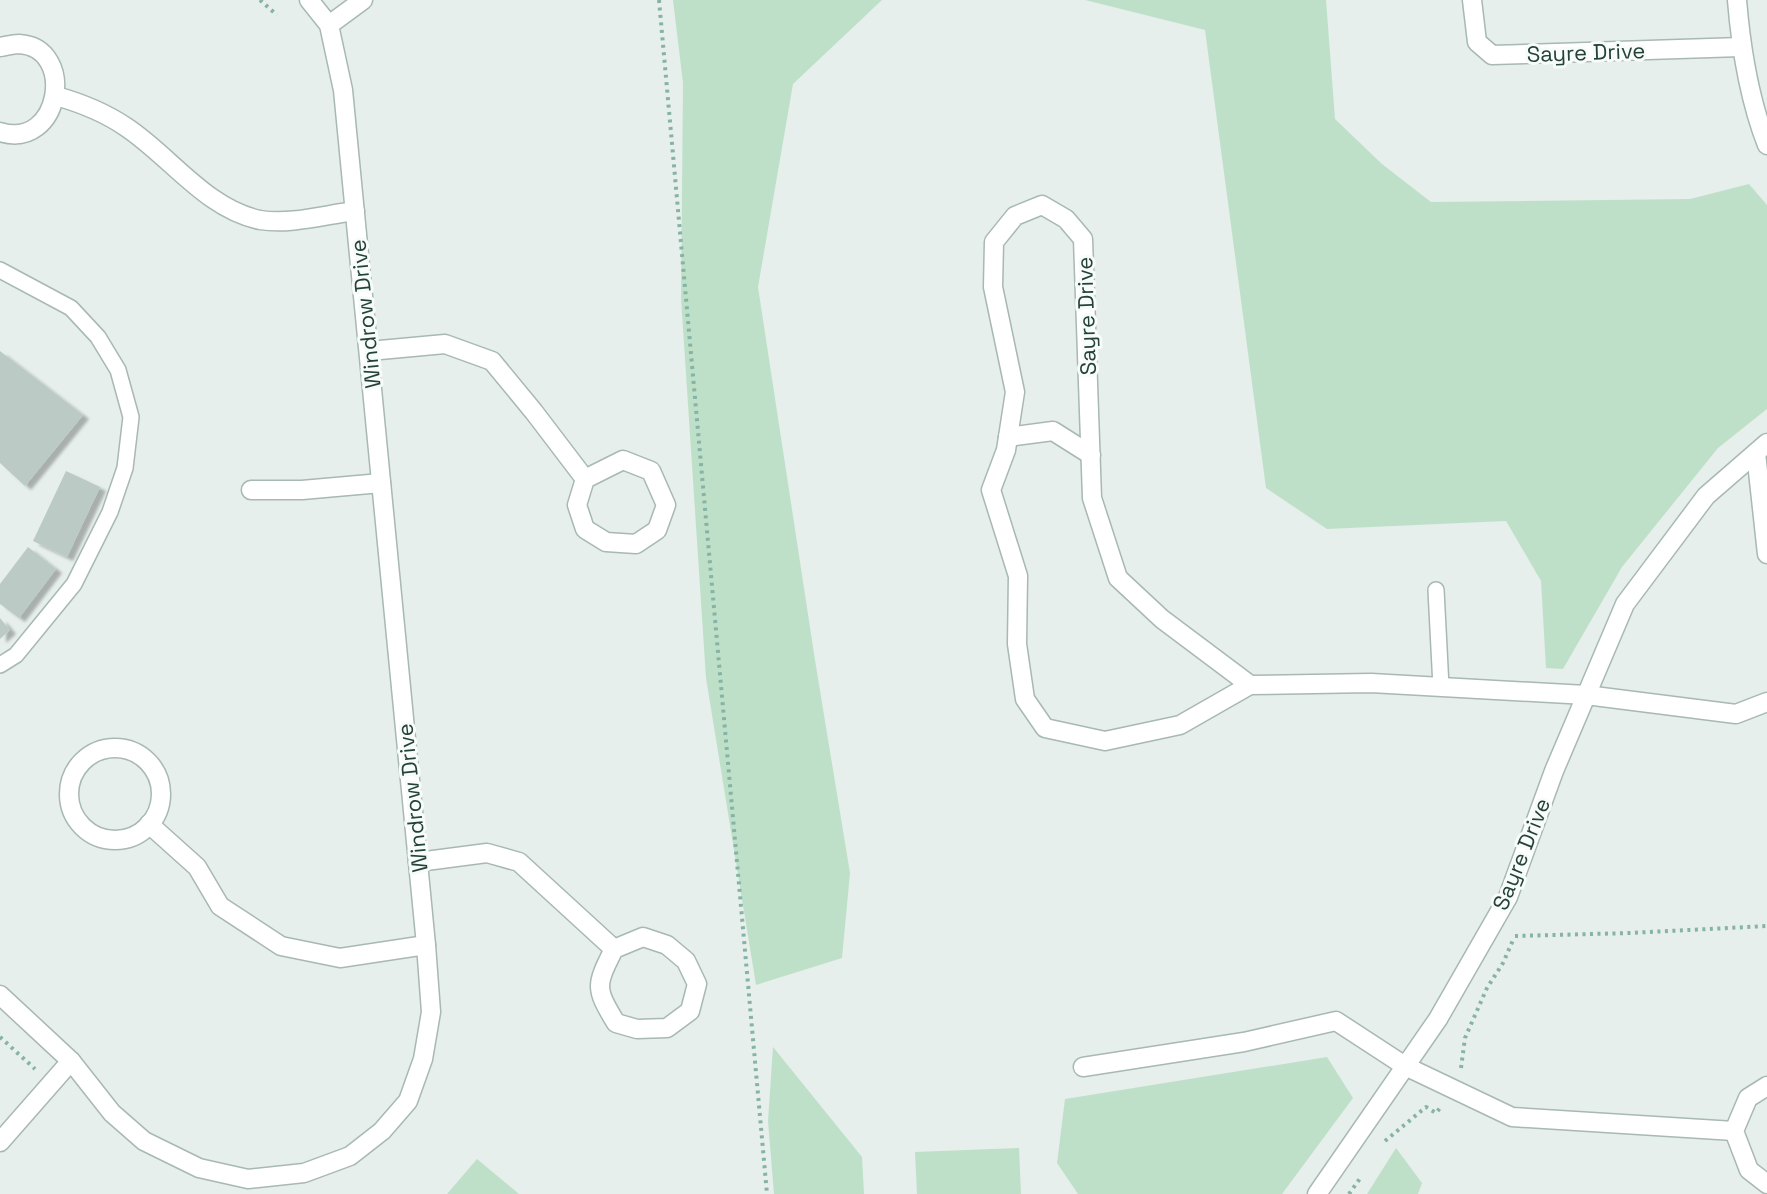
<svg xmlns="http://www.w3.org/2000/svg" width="1767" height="1194" font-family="'Space Grotesk',sans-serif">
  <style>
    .green { fill: #bfe0c8 }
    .building { fill: #bbcac4; filter: url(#shadow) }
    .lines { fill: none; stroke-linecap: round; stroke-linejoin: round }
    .lane-casing { stroke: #a8b8b2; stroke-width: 18 }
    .street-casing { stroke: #a8b8b2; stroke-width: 21 }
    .path { stroke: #86b3a5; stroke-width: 4; stroke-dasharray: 3 4.5; stroke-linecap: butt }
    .lane { stroke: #fff; stroke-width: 15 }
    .street { stroke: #fff; stroke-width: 18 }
    .labels { text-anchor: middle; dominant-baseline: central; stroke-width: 6; stroke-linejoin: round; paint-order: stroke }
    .street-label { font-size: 22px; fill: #24423a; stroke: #f7fbf9 }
  </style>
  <defs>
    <filter id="shadow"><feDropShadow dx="6" dy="4" stdDeviation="1.5" flood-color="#0004"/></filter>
  </defs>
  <rect width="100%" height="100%" fill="#e6efeb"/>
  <g class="green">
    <path d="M673,0H882L793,84L758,287L815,660L850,873L842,958L756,985L706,678L681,298L683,83Z"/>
    <path d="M1085,0H1326L1335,119L1382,164L1431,202L1690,199L1749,184L1767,205V409L1718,448L1622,567L1563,669L1546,668L1541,581L1506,521L1327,529L1266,488L1205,30Z"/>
    <path d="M773,1047L862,1157L864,1194H774L768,1121Z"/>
    <path d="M1327,1057L1353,1098L1282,1194H1078L1057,1163L1065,1099Z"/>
    <path d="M1019,1148L1021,1194H917L915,1152Z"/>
    <path d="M1396,1148L1422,1183L1418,1194H1367Z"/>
    <path d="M477,1159L519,1194H447Z"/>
  </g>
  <g class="building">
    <path d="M0,351L83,415L25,486L0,463Z"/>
    <path d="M66,471L100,487L67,557L33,541Z"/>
    <path d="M28,547L56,569L19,618L0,604V584Z"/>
    <path d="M0,618L10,630L0,639Z"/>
  </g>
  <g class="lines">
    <defs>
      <g id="lane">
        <path d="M0,270L71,308L98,337L118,370L131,417L125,468L110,512L74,584L16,655L0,665"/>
        <path d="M1436,590L1441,687"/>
      </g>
      <g id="street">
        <path d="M1472,0L1477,42L1492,55L1741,47"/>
        <path d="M1737,0C1741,49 1749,99 1767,145"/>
        <path d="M329,25L363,0"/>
        <path d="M0,47C6,46 13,44 19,44C77,47 61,151 0,132"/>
        <path d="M56,96C81,103 104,112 126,127C170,156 206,209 260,220C290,225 324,215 355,211"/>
        <path d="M369,351L445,344L492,361L534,412L585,479"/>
        <path d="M1008,437L1053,431L1091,455"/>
        <path d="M1756,453L1767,554"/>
        <path d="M623,460L651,471L666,505L657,530L636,544L606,542L585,529L577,505L585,479Z"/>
        <path d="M251,490H302L381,483"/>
        <path d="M1250,685L1162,619L1118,578L1092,498L1083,239L1066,219L1042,205L1015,216L994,242L993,287L1015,392L1006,450L991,490L1018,576L1017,644L1025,699L1045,728L1105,741L1180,725L1250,685L1371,683L1586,695L1736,714L1767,702"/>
        <circle cx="115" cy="794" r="46"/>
        <path d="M149,824L197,867L220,906L281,946L340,958L426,945"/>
        <path d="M418,862L487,853L519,862L614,949"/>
        <path d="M643,937L667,945L686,961L697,984L690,1011L667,1028L637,1029L616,1023C594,987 596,985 614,949Z"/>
        <path d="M0,995L71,1061L112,1113L144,1141L199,1168L248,1179L304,1173L350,1156L382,1131L408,1101L423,1059L431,1012L426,945L343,90L329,25L309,0"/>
        <path d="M1083,1067L1244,1042L1336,1021L1405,1066L1512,1117L1734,1131"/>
        <path d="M1767,1086L1748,1098L1734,1131L1749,1170L1767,1184"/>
        <path d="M0,1142L71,1061"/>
        <path d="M1317,1194L1438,1019L1508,897L1554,771L1625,604L1706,496L1767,443"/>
      </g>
    </defs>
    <use href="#lane" class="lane-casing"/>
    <use href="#street" class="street-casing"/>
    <g class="path">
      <path d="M260,0L277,15"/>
      <path d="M659,0L767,1194"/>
      <path d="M1515,936L1630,933L1767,926"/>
      <path d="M0,1037L35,1069"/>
      <path d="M1461,1068L1465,1038L1487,988L1503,963L1514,938"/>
      <path d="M1385,1141L1426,1107L1436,1113L1440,1108"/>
      <path d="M1349,1194L1361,1177"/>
    </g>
    <use href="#lane" class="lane"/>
    <use href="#street" class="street"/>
  </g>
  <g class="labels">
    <g class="street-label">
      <text transform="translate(1586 52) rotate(-2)">Sayre Drive</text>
      <text transform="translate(365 314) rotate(-96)">Windrow Drive</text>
      <text transform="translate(1086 316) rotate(-92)">Sayre Drive</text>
      <text transform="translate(412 798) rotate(-96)">Windrow Drive</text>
      <text transform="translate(1521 854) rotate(-68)">Sayre Drive</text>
    </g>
  </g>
</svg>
